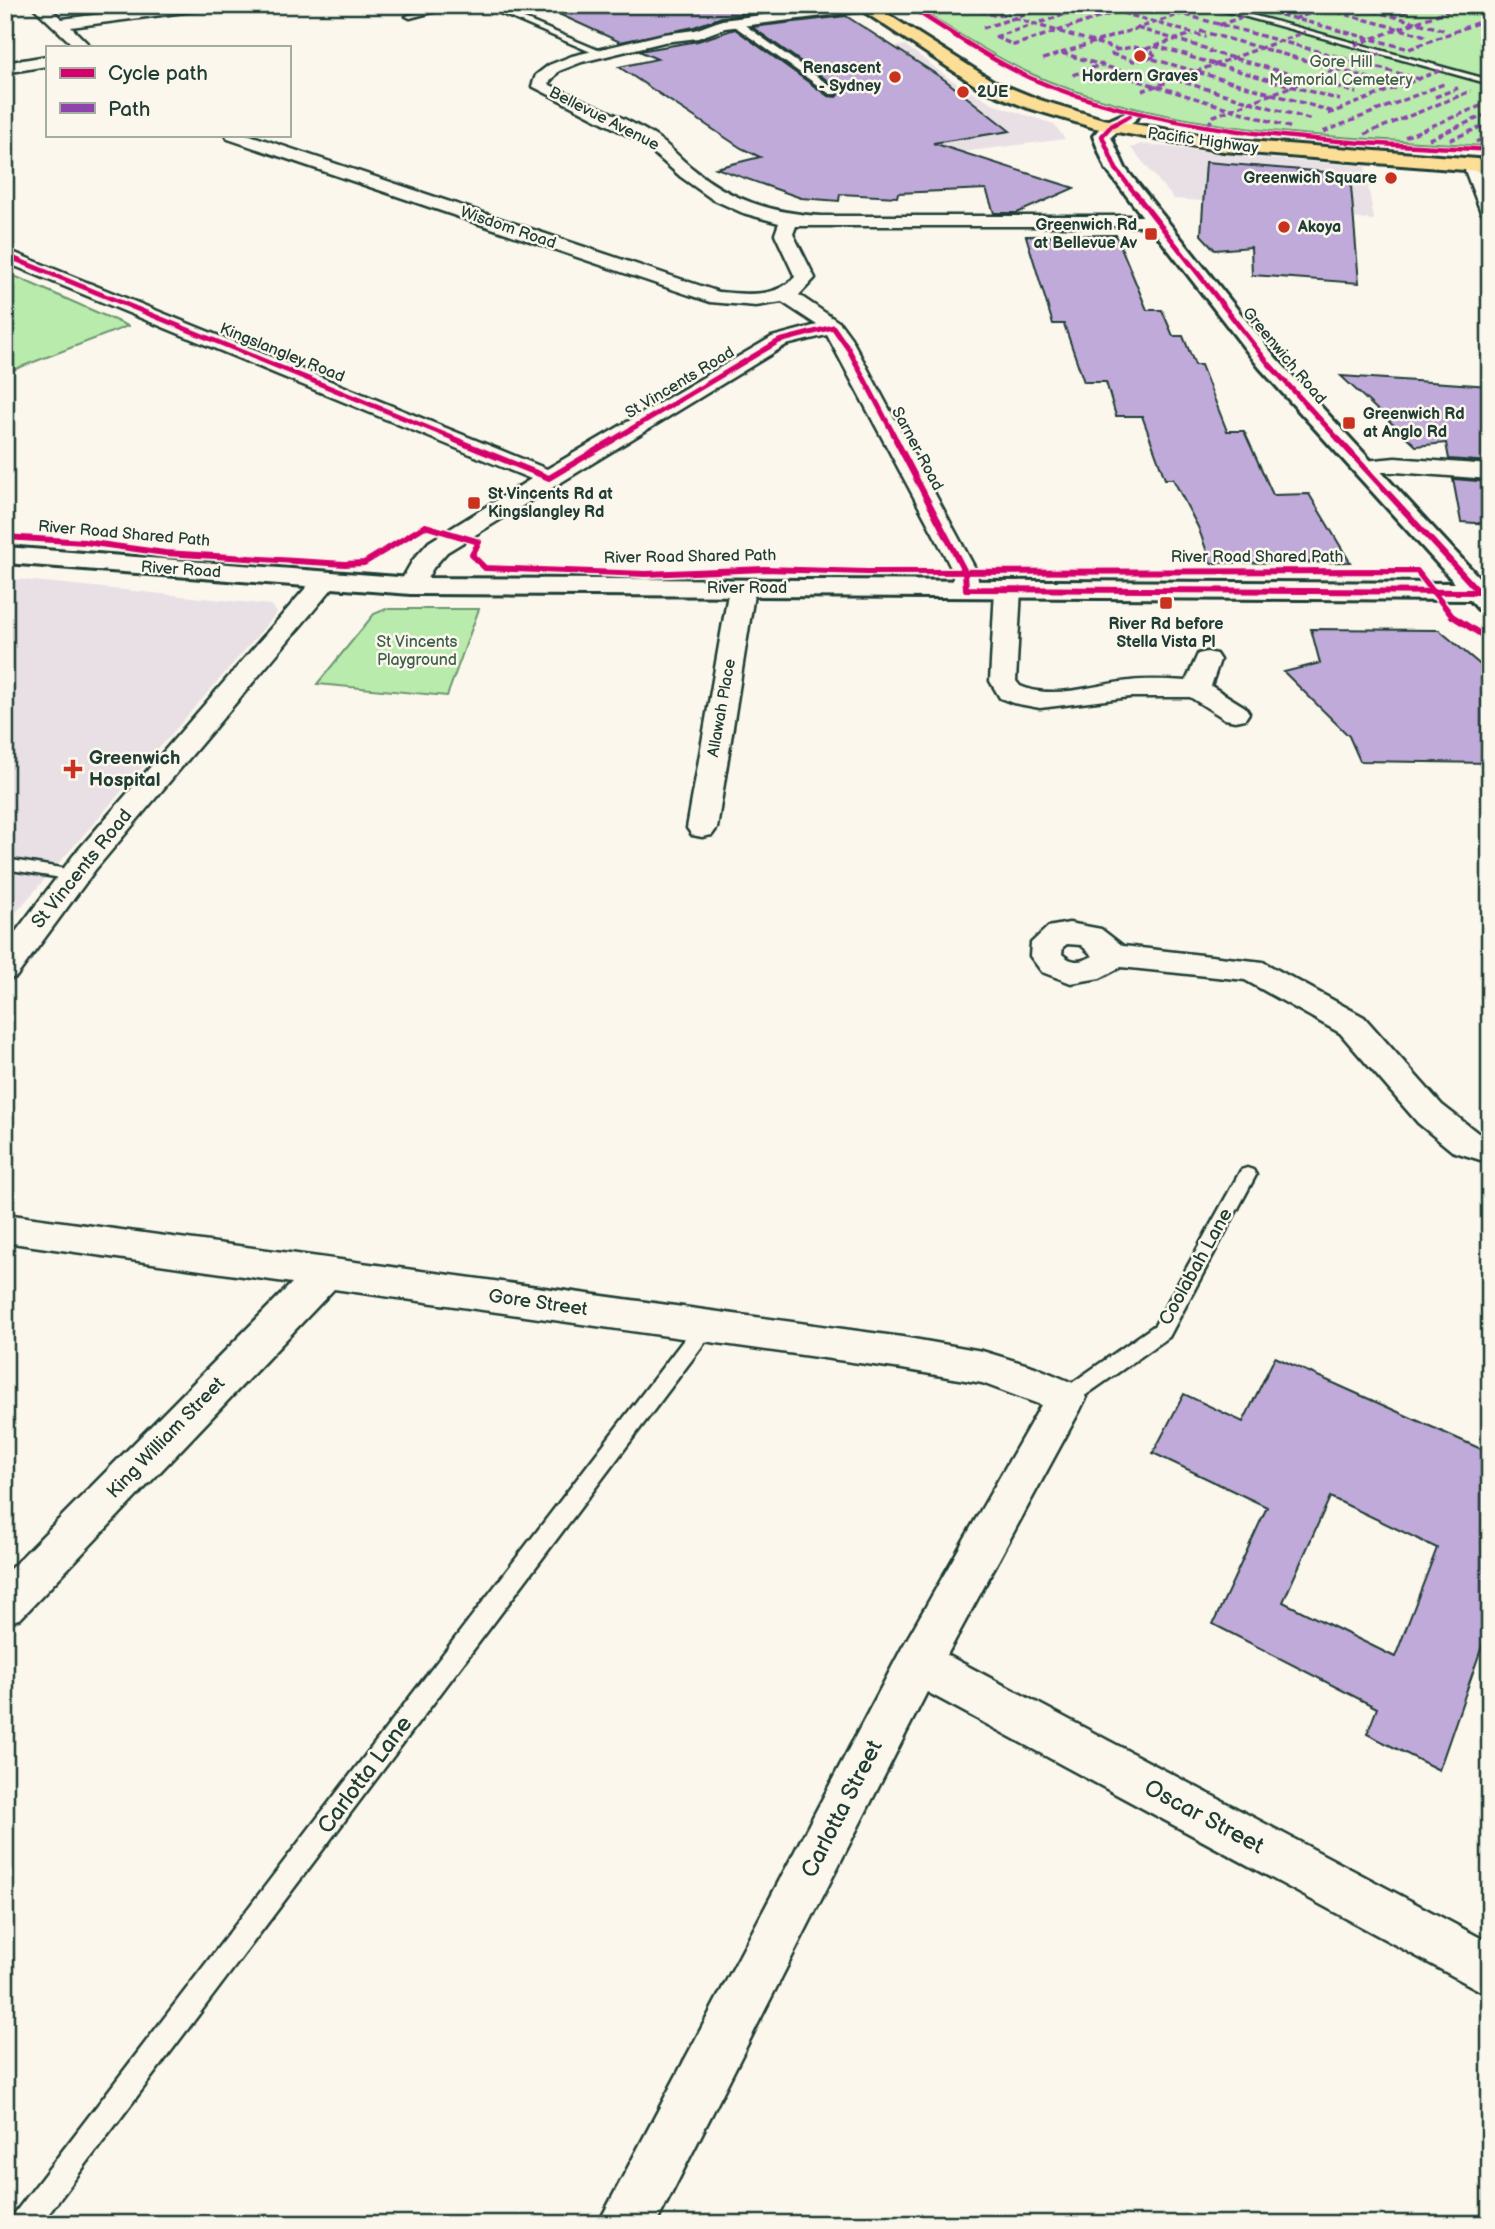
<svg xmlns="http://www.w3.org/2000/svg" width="1495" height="2229" font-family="'Balsamiq Sans',sans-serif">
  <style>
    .built { fill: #e9e0e6 }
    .green { fill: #b8ebac; stroke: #6c9470; stroke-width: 2 }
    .building { fill: #c0aad9; stroke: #1f3d34; stroke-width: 2; fill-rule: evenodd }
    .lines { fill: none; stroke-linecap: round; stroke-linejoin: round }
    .lane-casing { stroke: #1f3d34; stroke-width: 5 }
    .street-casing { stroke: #1f3d34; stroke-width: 5 }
    .secondary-casing { stroke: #1f3d34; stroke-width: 6 }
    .primary-casing { stroke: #1f3d34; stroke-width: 6 }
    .lane { fill: #fbf7ec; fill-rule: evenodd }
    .street { fill: #fbf7ec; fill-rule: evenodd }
    .secondary { fill: #fbf7ec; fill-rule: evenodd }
    .primary { fill: #fdde96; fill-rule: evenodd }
    .quiet { stroke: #8e44ad; stroke-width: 3.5; stroke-dasharray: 6 3.5; stroke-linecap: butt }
    .cycleway-far2-casing { stroke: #fbf7ec; stroke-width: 6 }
    .cycleway-far1-casing { stroke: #fbf7ec; stroke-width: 8 }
    .cycleway-casing { stroke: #fbf7ec; stroke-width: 10 }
    .cycleway-far2 { stroke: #d6006c; stroke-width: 4.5 }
    .cycleway-far1 { stroke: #d6006c; stroke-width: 5 }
    .cycleway { stroke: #d6006c; stroke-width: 6 }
    .poi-dot { fill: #c8321e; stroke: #fbf7ec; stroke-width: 2.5 }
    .labels { text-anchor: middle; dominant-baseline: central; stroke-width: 5; stroke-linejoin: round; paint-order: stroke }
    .far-park-label { font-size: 16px; fill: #3e604c; stroke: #fbf7ec }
    .far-poi-label { font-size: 16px; font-weight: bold; fill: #1f3d34; stroke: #fbf7ec; text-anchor: start }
    .far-street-label { font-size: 16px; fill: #1f3d34; stroke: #fbf7ec }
    .poi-label { font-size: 19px; font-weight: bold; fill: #1f3d34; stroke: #fbf7ec; text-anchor: start }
    .street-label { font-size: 19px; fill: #1f3d34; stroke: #fbf7ec }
    .near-street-label { font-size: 23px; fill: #1f3d34; stroke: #fbf7ec }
  </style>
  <rect width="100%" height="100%" fill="#fbf7ec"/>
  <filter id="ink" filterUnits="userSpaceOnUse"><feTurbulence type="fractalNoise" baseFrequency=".0143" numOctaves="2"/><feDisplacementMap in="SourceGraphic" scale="14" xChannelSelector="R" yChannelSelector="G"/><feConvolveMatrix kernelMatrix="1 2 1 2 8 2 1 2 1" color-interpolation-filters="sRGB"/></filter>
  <g filter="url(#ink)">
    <g class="built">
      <path d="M905,45L950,79L998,106L1054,124L1065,139L929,156L792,90L828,80L802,60Z"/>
      <path d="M1141,144L1271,159L1365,166L1374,220L1327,216L1326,210L1174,199L1131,148Z"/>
      <path d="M5,578L271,605L277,613L5,925Z"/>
    </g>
    <g class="green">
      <path d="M912,5H1490V143L1482,146C1334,136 1163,134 1027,72C987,53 950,28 912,5Z"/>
      <path d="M12,275L128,326L5,373V278Z"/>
      <path d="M386,609H479L447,696L317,684L374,614Z"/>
    </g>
    <g class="building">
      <path d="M539,5H819L722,17L694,27L620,42Z"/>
      <path d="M846,16L945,80L1010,131L933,143L1074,188L1017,213H994L986,189L898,193L897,197L840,194L839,201L801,198L716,168L760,157L741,148L619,67L657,59L639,51L698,41L735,29L828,96L836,97L839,94L838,88L752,27Z"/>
      <path d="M1206,162L1350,174L1359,283L1252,275L1251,247L1215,250L1201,235Z"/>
      <path d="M1116,235L1147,310H1162L1173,336H1183L1195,365H1201L1227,431H1244L1273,495L1309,494L1350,562L1211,563L1198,527L1173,479H1165L1142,416H1116L1106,382H1084L1064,324H1053L1026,236Z"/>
      <path d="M1341,376L1490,386V462L1449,459L1446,443L1416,446Z"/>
      <path d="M1453,479L1490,482V524L1461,522Z"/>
      <path d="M1311,629L1439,630L1490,673V763L1360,761L1349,736L1284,672L1320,663Z"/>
      <path d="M1275,1357L1490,1453V1623L1439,1770L1367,1734L1377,1708L1213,1624L1267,1507L1153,1453L1184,1394L1243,1422ZM1330,1497L1437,1548L1395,1657L1283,1602Z"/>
    </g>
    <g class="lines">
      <defs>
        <g id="lane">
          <path d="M446,5H459L410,18L406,16Z"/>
          <path d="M481,5H491L605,53L598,55Z"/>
          <path d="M1203,5H1215L1490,80V84Z"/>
          <path d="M733,21H739L836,90V94H830L733,25Z"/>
          <path d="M5,859L74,870L82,875L74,880L5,869Z"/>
          <path d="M1247,1168L1253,1170L1256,1175L1169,1337L1073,1404L1066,1406L1059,1404L1056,1398L1059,1392L1155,1325L1241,1170Z"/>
          <path d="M705,1319L712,1321L715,1327L712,1333L41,2224H10L14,2214L698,1321Z"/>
        </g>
        <g id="street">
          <path d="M31,5H47L62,19L172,5H214L207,9L71,27L91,47H75Z"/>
          <path d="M842,5L871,7L864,11L725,28L698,38L664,42L582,62L559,71L548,84C584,102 622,115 655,136C669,145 679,158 692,168C730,200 772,213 821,216H1163L1166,220L1157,226H796L793,234L815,278L799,295L840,323L851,338L977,572L979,589L975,594L966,597L957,594L953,589V572L939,544L827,335L786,345L447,552L433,568L420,591L411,594L402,591L398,586L413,560L429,542L531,479L5,262V249L547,469L772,337L817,325L782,302L756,306L710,302L228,139L226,135H250L719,292C746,294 775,299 795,277L775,234L779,223L743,213L712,199L681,177L641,142L532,86L536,75L549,65L572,56L664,34L695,30L722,20Z"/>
          <path d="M47,56V66L5,73V63Z"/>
          <path d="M1472,160C1492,165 1490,201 1490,217L1481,212L1463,165Z"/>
          <path d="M1395,458L1490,465V479L1395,472H1354L1351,467L1354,462Z"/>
          <path d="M326,572L335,575L339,580L335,585L95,870L16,977L5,980V946L73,856L317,575Z"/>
          <path d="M742,580L751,583L755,588L717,828L712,835L702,837L692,835L687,828L729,588L733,583Z"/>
          <path d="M1008,581L1017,584L1021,589L1016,681L1020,686C1053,701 1095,684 1130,681C1148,679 1167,680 1186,681L1198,654L1207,652L1216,654L1220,660L1211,686L1245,707L1249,713L1245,719L1235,721L1225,719L1190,697H1130L1040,708L1013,703L1000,698L990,681L995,589L999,584Z"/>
          <path d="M1069,923L1101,929L1123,946L1263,962L1364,1017L1442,1105L1478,1133L1490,1137V1163L1452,1151L1418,1123L1340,1033L1245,980L1121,967L1100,978L1071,983L1042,972L1030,956L1031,943L1048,927ZM1067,944L1081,945L1093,956C1081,962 1073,964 1062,954L1063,947Z"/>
          <path d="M5,1214L902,1337L982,1351L1035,1367L1080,1386L1086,1398L1080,1410L947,1655L1490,1943V1996L927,1692L656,2224H598L902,1648L1041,1405L982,1383L902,1369L334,1289L21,1618L5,1624V1574L292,1283L5,1242Z"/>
        </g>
        <path id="secondary" d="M1130,111L1136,112L1139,116C1132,125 1119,128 1111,137L1125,168L1276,358L1485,584H1490V611L1478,609L1470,600L411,594L5,563V547L411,578L1455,583L1260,368L1106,169L1093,136L1105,122Z"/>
        <path id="primary" d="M854,5H873L993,81L1040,100L1103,119L1223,139L1490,160V172L1223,151L1095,128L1028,108L981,89Z"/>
      </defs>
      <use href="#lane" class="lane-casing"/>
      <use href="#street" class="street-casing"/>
      <use href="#secondary" class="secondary-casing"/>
      <use href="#primary" class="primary-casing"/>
      <use href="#lane" class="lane"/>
      <use href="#street" class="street"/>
      <use href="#secondary" class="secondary"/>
      <use href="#primary" class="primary"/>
      <g class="quiet">
        <path d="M962,5L997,16L1009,13"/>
        <path d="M1095,5L1206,37"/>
        <path d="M1149,5L1419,79"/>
        <path d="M1244,5L1409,49L1490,18"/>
        <path d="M1278,5L1299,11"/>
        <path d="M1209,6L1213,5"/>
        <path d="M1355,6L1444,30"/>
        <path d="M1460,7L1487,13"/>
        <path d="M1337,12L1426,36"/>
        <path d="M1402,13L1422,5"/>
        <path d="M1014,18L1117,49"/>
        <path d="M1294,19L1334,5"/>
        <path d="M1219,25L1245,16"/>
        <path d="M983,28L1055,5"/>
        <path d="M1137,28L1211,50"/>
        <path d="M1200,31L1386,83"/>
        <path d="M995,37L1014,45L1138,5"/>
        <path d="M995,37L1094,5"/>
        <path d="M1355,45L1463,5"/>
        <path d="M1154,46L1192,56"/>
        <path d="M1133,47L1151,51L1156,57L1134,61L1112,54L1115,50Z"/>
        <path d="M1146,49L1192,34"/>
        <path d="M1208,51L1357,93"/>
        <path d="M1062,53L1137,76"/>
        <path d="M1190,57L1340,100"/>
        <path d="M1043,59L1181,14"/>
        <path d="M1153,59L1334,112"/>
        <path d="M1357,62L1383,53"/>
        <path d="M1149,72L1312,120"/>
        <path d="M1073,75L1103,64"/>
        <path d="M1130,78L1292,128"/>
        <path d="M1089,81L1120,71"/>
        <path d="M1142,91L1305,32"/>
        <path d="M1435,97L1458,88"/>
        <path d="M1328,114L1444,69"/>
        <path d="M1208,125L1214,116L1337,69"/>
        <path d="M1323,132L1444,84"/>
        <path d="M1365,134L1471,91"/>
        <path d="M1405,137L1490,102"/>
        <path d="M1429,139L1490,113"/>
        <path d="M1450,140L1490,123"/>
        <path d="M1476,142L1490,135"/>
      </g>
      <defs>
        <g id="cycleway-far2">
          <path d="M907,5C947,30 987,58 1030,78C1164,137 1345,142 1490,150"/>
          <path d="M1130,116L1111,126L1102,136L1116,169L1137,196"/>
        </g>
        <g id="cycleway-far1">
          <path d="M1136,194L1268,363L1340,441"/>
          <path d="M5,255L460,441"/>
          <path d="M611,441L779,341L833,327L849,350L897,441"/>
        </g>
        <g id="cycleway">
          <path d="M455,440L549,478L613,440"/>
          <path d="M896,440L965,572L966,589L1477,592"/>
          <path d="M1339,440L1490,604"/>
          <path d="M5,537L85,542L165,553L345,564L364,563L425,526L479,542L472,555L485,568L646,574L765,569L867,572L1417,571L1452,616L1490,640"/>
        </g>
      </defs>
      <use href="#cycleway-far2" class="cycleway-far2-casing"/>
      <use href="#cycleway-far1" class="cycleway-far1-casing"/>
      <use href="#cycleway" class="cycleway-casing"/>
      <use href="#cycleway-far2" class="cycleway-far2"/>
      <use href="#cycleway-far1" class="cycleway-far1"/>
      <use href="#cycleway" class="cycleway"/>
    </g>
  </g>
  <g class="poi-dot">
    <circle cx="1140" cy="56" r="7"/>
    <circle cx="895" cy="77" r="7"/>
    <circle cx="963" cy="92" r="7"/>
    <circle cx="1391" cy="178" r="7"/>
    <circle cx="1284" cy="227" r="7"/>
    <rect x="1144" y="227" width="14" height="14" rx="3.5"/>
    <rect x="1342" y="416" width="14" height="14" rx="3.5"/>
    <rect x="467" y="496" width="14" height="14" rx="3.5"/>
    <rect x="1159" y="596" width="14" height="14" rx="3.5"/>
    <path d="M69.5 758.5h7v7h7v7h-7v7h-7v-7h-7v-7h7z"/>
  </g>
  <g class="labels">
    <g class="far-park-label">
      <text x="1341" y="62">Gore Hill<tspan x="1341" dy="18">Memorial Cemetery</tspan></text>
      <text x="417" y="642">St Vincents<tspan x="417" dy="18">Playground</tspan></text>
    </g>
    <g class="far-poi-label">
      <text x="881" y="68" text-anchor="end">Renascent<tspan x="881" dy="18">- Sydney</tspan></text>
      <text x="1140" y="76" text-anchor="middle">Hordern Graves</text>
      <text x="977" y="92">2UE</text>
      <text x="1377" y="178" text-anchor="end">Greenwich Square</text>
      <text x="1137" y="225" text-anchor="end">Greenwich Rd<tspan x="1137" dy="18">at Bellevue Av</tspan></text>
      <text x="1298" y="227">Akoya</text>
      <text x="1363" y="414">Greenwich Rd<tspan x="1363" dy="18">at Anglo Rd</tspan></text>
      <text x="488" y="494">St Vincents Rd at<tspan x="488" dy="18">Kingslangley Rd</tspan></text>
      <text x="1166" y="624" text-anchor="middle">River Rd before<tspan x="1166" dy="18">Stella Vista Pl</tspan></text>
    </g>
    <g class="far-street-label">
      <text transform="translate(604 119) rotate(27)">Bellevue Avenue</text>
      <text transform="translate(1203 141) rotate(8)">Pacific Highway</text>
      <text transform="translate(508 228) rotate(19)">Wisdom Road</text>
      <text transform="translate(282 353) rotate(22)">Kingslangley Road</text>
      <text transform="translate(1284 356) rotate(50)">Greenwich Road</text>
      <text transform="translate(680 383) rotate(-31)">St Vincents Road</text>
      <text transform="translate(917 449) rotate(62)">Sarner Road</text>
      <text transform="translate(124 534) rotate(5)">River Road Shared Path</text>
      <text transform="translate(690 557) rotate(-1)">River Road Shared Path</text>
      <text x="1257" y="557">River Road Shared Path</text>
      <text transform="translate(181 570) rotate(4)">River Road</text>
      <text x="747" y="588">River Road</text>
      <text transform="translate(722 708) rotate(-80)">Allawah Place</text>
    </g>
    <g class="poi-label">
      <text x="89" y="758">Greenwich<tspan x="89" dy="22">Hospital</tspan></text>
    </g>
    <g class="street-label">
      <text transform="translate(82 869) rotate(-51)">St Vincents Road</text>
      <text transform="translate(1196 1267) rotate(-61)">Coolabah Lane</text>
      <text transform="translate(538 1303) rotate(8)">Gore Street</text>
      <text transform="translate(166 1438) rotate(-46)">King William Street</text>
    </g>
    <g class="near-street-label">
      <text transform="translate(365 1775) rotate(-53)">Carlotta Lane</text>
      <text transform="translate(842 1809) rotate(-63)">Carlotta Street</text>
      <text transform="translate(1204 1817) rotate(28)">Oscar Street</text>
    </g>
  </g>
  <rect width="1495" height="2229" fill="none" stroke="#fbf7ec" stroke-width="28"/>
  <rect x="14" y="14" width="1467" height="2201" fill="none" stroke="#1f3d34" stroke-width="2.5" filter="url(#ink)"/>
  <rect x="46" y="46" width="245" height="91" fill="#fbf7ec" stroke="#a3ada2" stroke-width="2"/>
  <rect x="60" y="68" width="35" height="10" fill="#d6006c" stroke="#a3ada2" stroke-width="2"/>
  <text x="108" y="80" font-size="21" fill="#1f3d34">Cycle path</text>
  <rect x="60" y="103" width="35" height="10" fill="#8e44ad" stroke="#a3ada2" stroke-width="2"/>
  <text x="108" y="116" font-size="21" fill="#1f3d34">Path</text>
</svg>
